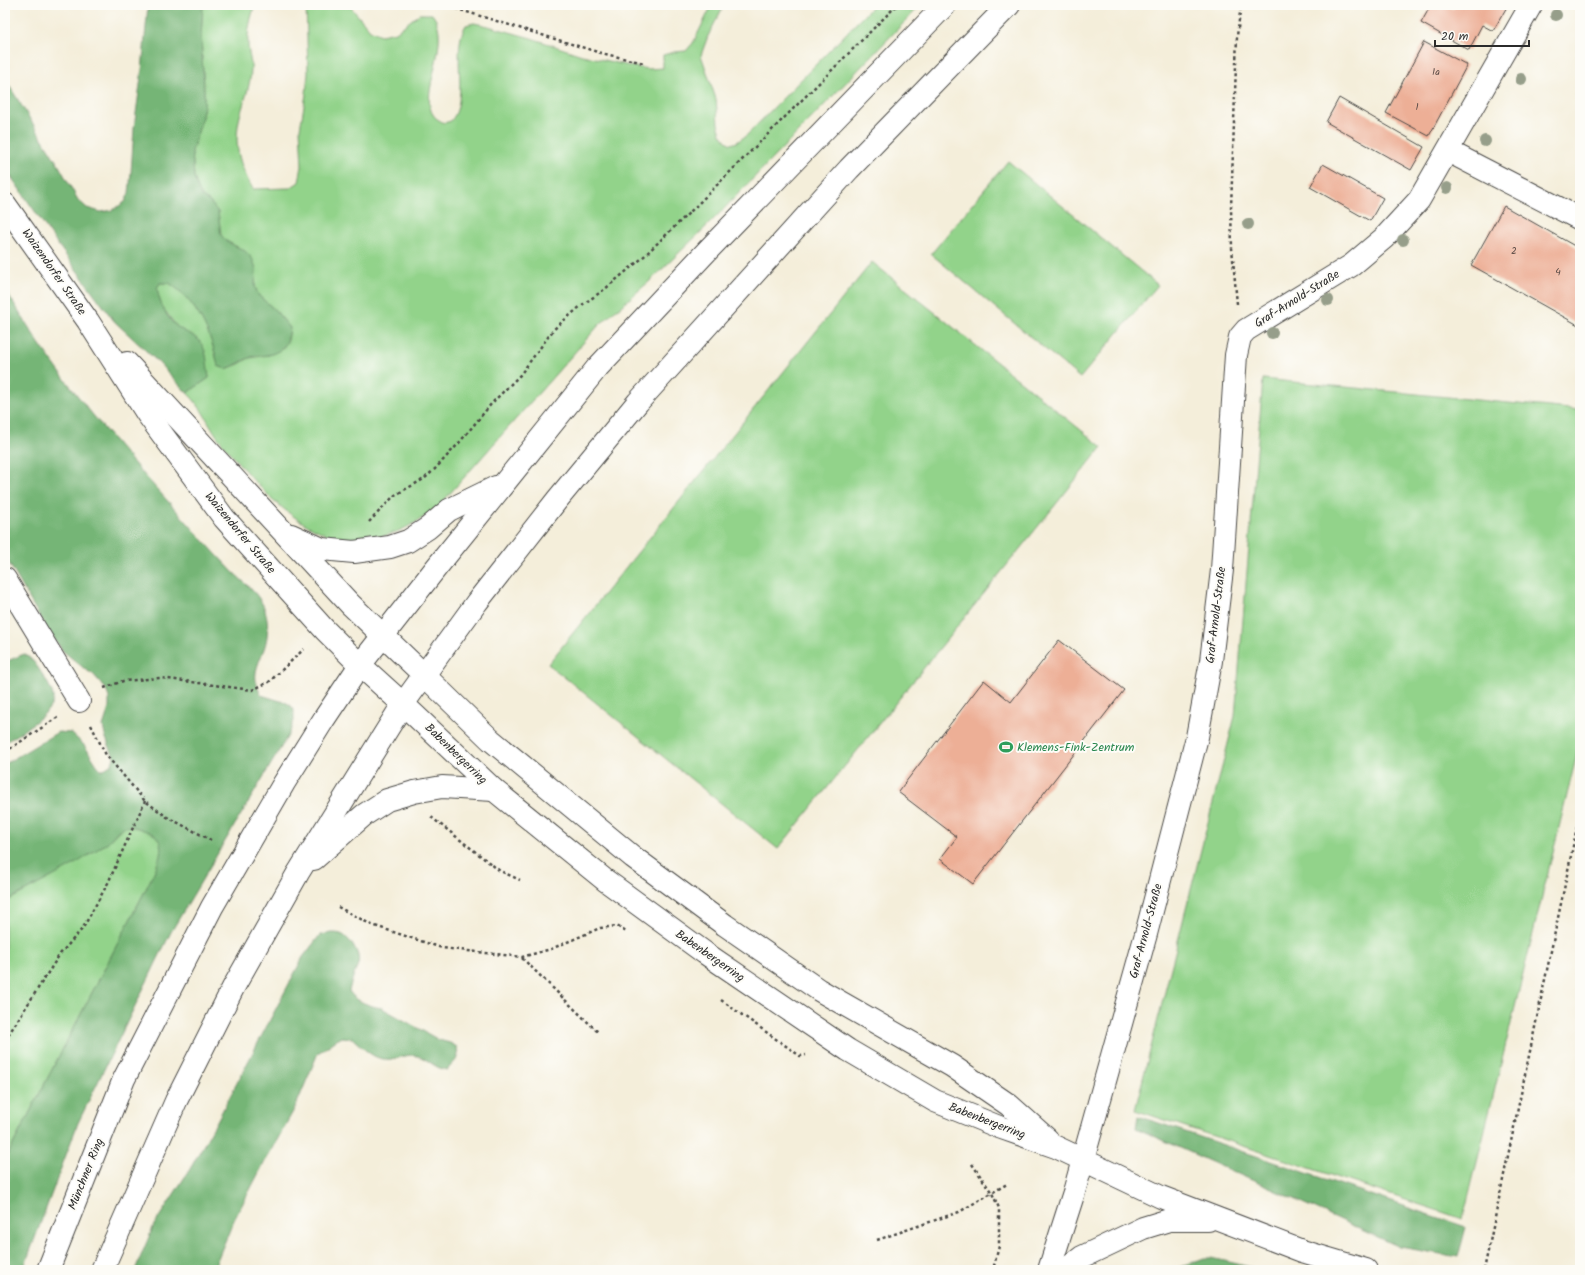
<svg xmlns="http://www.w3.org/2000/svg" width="1585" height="1275" font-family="Kalam,sans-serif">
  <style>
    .green { fill: #92d38a; stroke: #5e7f5a }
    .forest { fill: #75b576; stroke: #507050 }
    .building { fill: #edaf96 }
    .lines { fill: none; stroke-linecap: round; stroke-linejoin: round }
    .minor-casing { stroke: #494845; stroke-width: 24 }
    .major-casing { stroke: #494845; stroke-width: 24 }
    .path { stroke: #494845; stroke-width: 2.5; stroke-dasharray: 3 3; stroke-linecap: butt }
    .minor { stroke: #fff; stroke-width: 22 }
    .major { stroke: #fff; stroke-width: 22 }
    .tree { fill: #969e8a }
    .labels { text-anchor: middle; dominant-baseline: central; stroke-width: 4; stroke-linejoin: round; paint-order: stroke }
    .number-label { font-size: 10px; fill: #5c4c46 }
    .street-label { font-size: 12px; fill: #2b2b2b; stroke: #fdfcf7 }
    .leisure-label { font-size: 12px; fill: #27864d; stroke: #fdfcf7; text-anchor: start }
  </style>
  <rect width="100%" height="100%" fill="#fdfcf7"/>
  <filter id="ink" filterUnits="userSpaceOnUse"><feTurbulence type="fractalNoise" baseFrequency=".025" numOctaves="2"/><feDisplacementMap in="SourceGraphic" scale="8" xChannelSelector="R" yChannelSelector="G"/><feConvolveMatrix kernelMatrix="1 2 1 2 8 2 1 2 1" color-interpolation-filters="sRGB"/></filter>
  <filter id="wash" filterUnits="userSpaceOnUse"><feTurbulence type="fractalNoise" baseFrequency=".012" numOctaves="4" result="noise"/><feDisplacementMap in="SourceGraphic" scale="16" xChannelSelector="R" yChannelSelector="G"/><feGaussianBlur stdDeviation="0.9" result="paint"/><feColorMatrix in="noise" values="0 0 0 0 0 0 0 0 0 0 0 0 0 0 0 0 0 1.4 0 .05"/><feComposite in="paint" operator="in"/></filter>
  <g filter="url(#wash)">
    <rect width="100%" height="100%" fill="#f4eeda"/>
    <g class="green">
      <path d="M203,5H255C251,17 247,32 248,44C248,53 252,62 251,71C250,87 244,101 240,116C233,144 239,165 253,189L290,188L299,182L302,166L300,129L306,94L308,73L306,5H349L370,30L381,35L396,32L419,14H432C454,40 417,95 434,116C436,119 441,121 444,123L451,121C453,118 456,114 457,110C465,85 452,47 466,25L474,23L488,26L531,38L582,55L630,66L648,69L663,68V55L674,52L686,51L693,43L712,5H724L708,36L701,55L716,99L718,124L721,134L726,141L731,144L737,142L747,135L874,5H921L710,223L651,280L599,325L438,507C345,580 282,518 222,443C209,427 203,407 187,393L209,378L205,351L185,332L177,327L168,315L159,302L157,288L160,283H169C196,300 212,335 218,366L226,369L239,364L249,358L269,355L282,349L288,341L290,328L275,310L259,296L255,287L256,268L245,251L226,241L221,235L218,212L210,202L202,197L198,189L194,177L192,151L201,122L204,105V90L201,37Z"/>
      <path d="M1008,161L1158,285L1080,378L931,254Z"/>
      <path d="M872,262L1102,447L778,849L548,664Z"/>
      <path d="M1263,379L1580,410V728L1576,758L1463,1219L1135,1110L1235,716Z"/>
      <path d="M130,826C137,828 149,830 155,834C170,847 154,873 147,887L5,1160V902C37,884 70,867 101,847C112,840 118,827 130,826Z"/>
    </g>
    <g class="forest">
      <path d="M148,5H203L201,37L204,90V105L201,122L192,151L194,177L198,189L202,197L210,202L218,212L221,235L226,241L245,251L252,258L256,268L255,287L259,296L275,310L290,328C288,342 285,351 268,355C262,356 255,355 249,358C242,361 235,366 226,369L218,366C212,335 196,300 169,283H160L157,288C159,302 167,320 179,328C186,333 195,335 200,342C208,351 207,367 209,378L187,393L158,362L114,321L56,242L5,168V79L58,164L78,200L87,208L101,212L113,210L125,202L129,193L131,173L134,128L142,70Z"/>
      <path d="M5,289C20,312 34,338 51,360C85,408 125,454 165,498C187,522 209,547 232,571C243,582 256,591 263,605C269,618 269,635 264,649C257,668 251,675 261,695L287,703L294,709V721L289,734L171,932L78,1123L23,1270H5V1160L147,887C155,869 174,839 146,831C140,829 132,825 125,827C117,828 112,840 105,844C74,867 38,884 5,902V764L58,732L71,733L84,745L101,771L112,764L114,757L105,736L103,726L109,708V698L106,689L93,674L86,670L63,651L46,628L5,556Z"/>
      <path d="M24,654C35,660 39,670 46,680C49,686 54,693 53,700C51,715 17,734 5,743V662Z"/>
      <path d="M331,933C335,933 340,933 343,935C351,940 361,954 358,964C355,973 351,981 349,991C356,1002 370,1006 382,1008L439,1040L450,1043L457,1047L458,1058L447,1070C433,1068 428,1058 417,1056C411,1054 404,1056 398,1058C375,1063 368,1052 352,1038L341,1037L318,1053L295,1108L262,1167L234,1220L213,1270H135L154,1225L190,1169L217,1121L303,957L320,935Z"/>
      <path d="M1138,1116L1466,1227L1458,1257L1400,1247L1136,1128Z"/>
      <path d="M1204,1258H1212L1263,1270H1172Z"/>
    </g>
    <g id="blocks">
      <g class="building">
        <path d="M1431,5H1447L1453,9L1455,5H1508L1493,31L1482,25L1469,50L1421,23Z"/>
        <path d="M1424,42L1467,65L1429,136L1386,113Z"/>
        <path d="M1339,98L1424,147L1411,170L1326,122Z"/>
        <path d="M1323,164L1383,198L1370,221L1310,187Z"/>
        <path d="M1504,206L1580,249V326L1471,265Z"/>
        <path d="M1059,640L1124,690L973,884L940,859L957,837L898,792L984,680L1011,702Z"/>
      </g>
    </g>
  </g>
  <g filter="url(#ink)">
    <use href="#blocks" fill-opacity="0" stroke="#494845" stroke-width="1"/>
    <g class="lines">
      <defs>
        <g id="minor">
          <path d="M1448,151L1580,219"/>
          <path d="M5,579L79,701"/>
          <path d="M424,675L491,740L633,857L725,925L819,990L952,1066L1009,1105L1047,1139"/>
          <path d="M403,704L494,790L605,880L705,953L848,1050L935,1101L999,1127L1056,1147L1161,1197L1302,1251L1366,1270"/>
          <path d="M1049,1270L1074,1192L1146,934L1197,737L1211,661L1222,570L1236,355L1240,337L1246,330L1352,265L1384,238L1419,200L1531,5"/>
          <path d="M1065,1270L1082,1257L1143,1228L1169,1220H1208"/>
        </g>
        <g id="major">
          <path d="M5,204L88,321L148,415L224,518L325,630L360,665L403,704"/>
          <path d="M127,363L350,604L424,675"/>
          <path d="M291,535L322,549L354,552L390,547L408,541L428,528L449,510L496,487"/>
          <path d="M314,859L364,815L387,800L414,792L442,787L494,790"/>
          <path d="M48,1270L124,1079L212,907L284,783L324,719L360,665L436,568L597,368L708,250L945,5"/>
          <path d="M102,1270L176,1101L233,988L298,873L403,704L477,602L557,500L638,402L849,169L1009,5"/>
        </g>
      </defs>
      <use href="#minor" class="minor-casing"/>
      <use href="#major" class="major-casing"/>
      <g class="path">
        <path d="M444,5L601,53L644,63"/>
        <path d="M1237,304L1232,248L1231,208L1237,36L1241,5"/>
        <path d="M369,522L395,495L424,479L435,469L459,443L492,403L520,375L554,329L582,305L605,289L641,259L692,210L897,5"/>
        <path d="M104,688L123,681L161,678L252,690L269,682L304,649"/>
        <path d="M91,725L106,755L145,801L167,817L211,840"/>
        <path d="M5,752L58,717"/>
        <path d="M431,817L500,871L520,880"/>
        <path d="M338,907L372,925L442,948L522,957L551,949L600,928L617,926L626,932"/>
        <path d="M522,958L598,1032"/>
        <path d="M721,1000L800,1056L806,1055"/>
        <path d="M5,1040L60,954L83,928L108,883L145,801"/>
        <path d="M972,1164L992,1193L999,1208V1246L993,1270"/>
        <path d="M877,1240L959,1212L1007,1184"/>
        <path d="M1484,1270L1580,813"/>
      </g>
      <use href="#minor" class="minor"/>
      <use href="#major" class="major"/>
    </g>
    <g class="tree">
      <circle cx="1556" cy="15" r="6"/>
      <circle cx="1521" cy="79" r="6"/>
      <circle cx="1485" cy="141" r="6"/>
      <circle cx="1447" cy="188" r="6"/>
      <circle cx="1248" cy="224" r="6"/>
      <circle cx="1403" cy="240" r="6"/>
      <circle cx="1328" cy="300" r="6"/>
      <circle cx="1272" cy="333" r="6"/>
    </g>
  </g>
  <defs>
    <symbol id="stadium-bare" viewBox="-9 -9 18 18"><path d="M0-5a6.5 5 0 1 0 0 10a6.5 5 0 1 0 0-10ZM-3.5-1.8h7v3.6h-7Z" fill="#2e9e5b" stroke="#fdfcf7" stroke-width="2.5" paint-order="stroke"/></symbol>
  </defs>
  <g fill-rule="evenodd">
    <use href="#stadium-bare" x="996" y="737" width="20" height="20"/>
  </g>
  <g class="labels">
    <g class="number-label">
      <text x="1436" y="72">1a</text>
      <text x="1417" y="107">1</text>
      <text x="1514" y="251">2</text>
      <text x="1558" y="272">4</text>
    </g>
    <g class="street-label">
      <text transform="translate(54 272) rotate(55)">Waizendorfer Straße</text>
      <text transform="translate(1297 299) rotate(-32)">Graf-Arnold-Straße</text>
      <text transform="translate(240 533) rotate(50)">Waizendorfer Straße</text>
      <text transform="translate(1216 615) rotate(-83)">Graf-Arnold-Straße</text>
      <text transform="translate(456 754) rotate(44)">Babenbergerring</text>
      <text transform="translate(1146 931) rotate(-75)">Graf-Arnold-Straße</text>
      <text transform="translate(710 956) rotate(35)">Babenbergerring</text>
      <text transform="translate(987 1121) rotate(21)">Babenbergerring</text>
      <text transform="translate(86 1174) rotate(-68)">Münchner Ring</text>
    </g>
    <g class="leisure-label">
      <text x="1017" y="747">Klemens-Fink-Zentrum</text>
    </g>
  </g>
  <rect width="1585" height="1275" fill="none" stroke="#fdfcf7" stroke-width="20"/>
  <path d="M1435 40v6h94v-6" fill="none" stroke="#2b2b2b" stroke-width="2"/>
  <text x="1441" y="40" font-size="12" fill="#2b2b2b" stroke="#fdfcf7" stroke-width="3" paint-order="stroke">20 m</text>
</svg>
